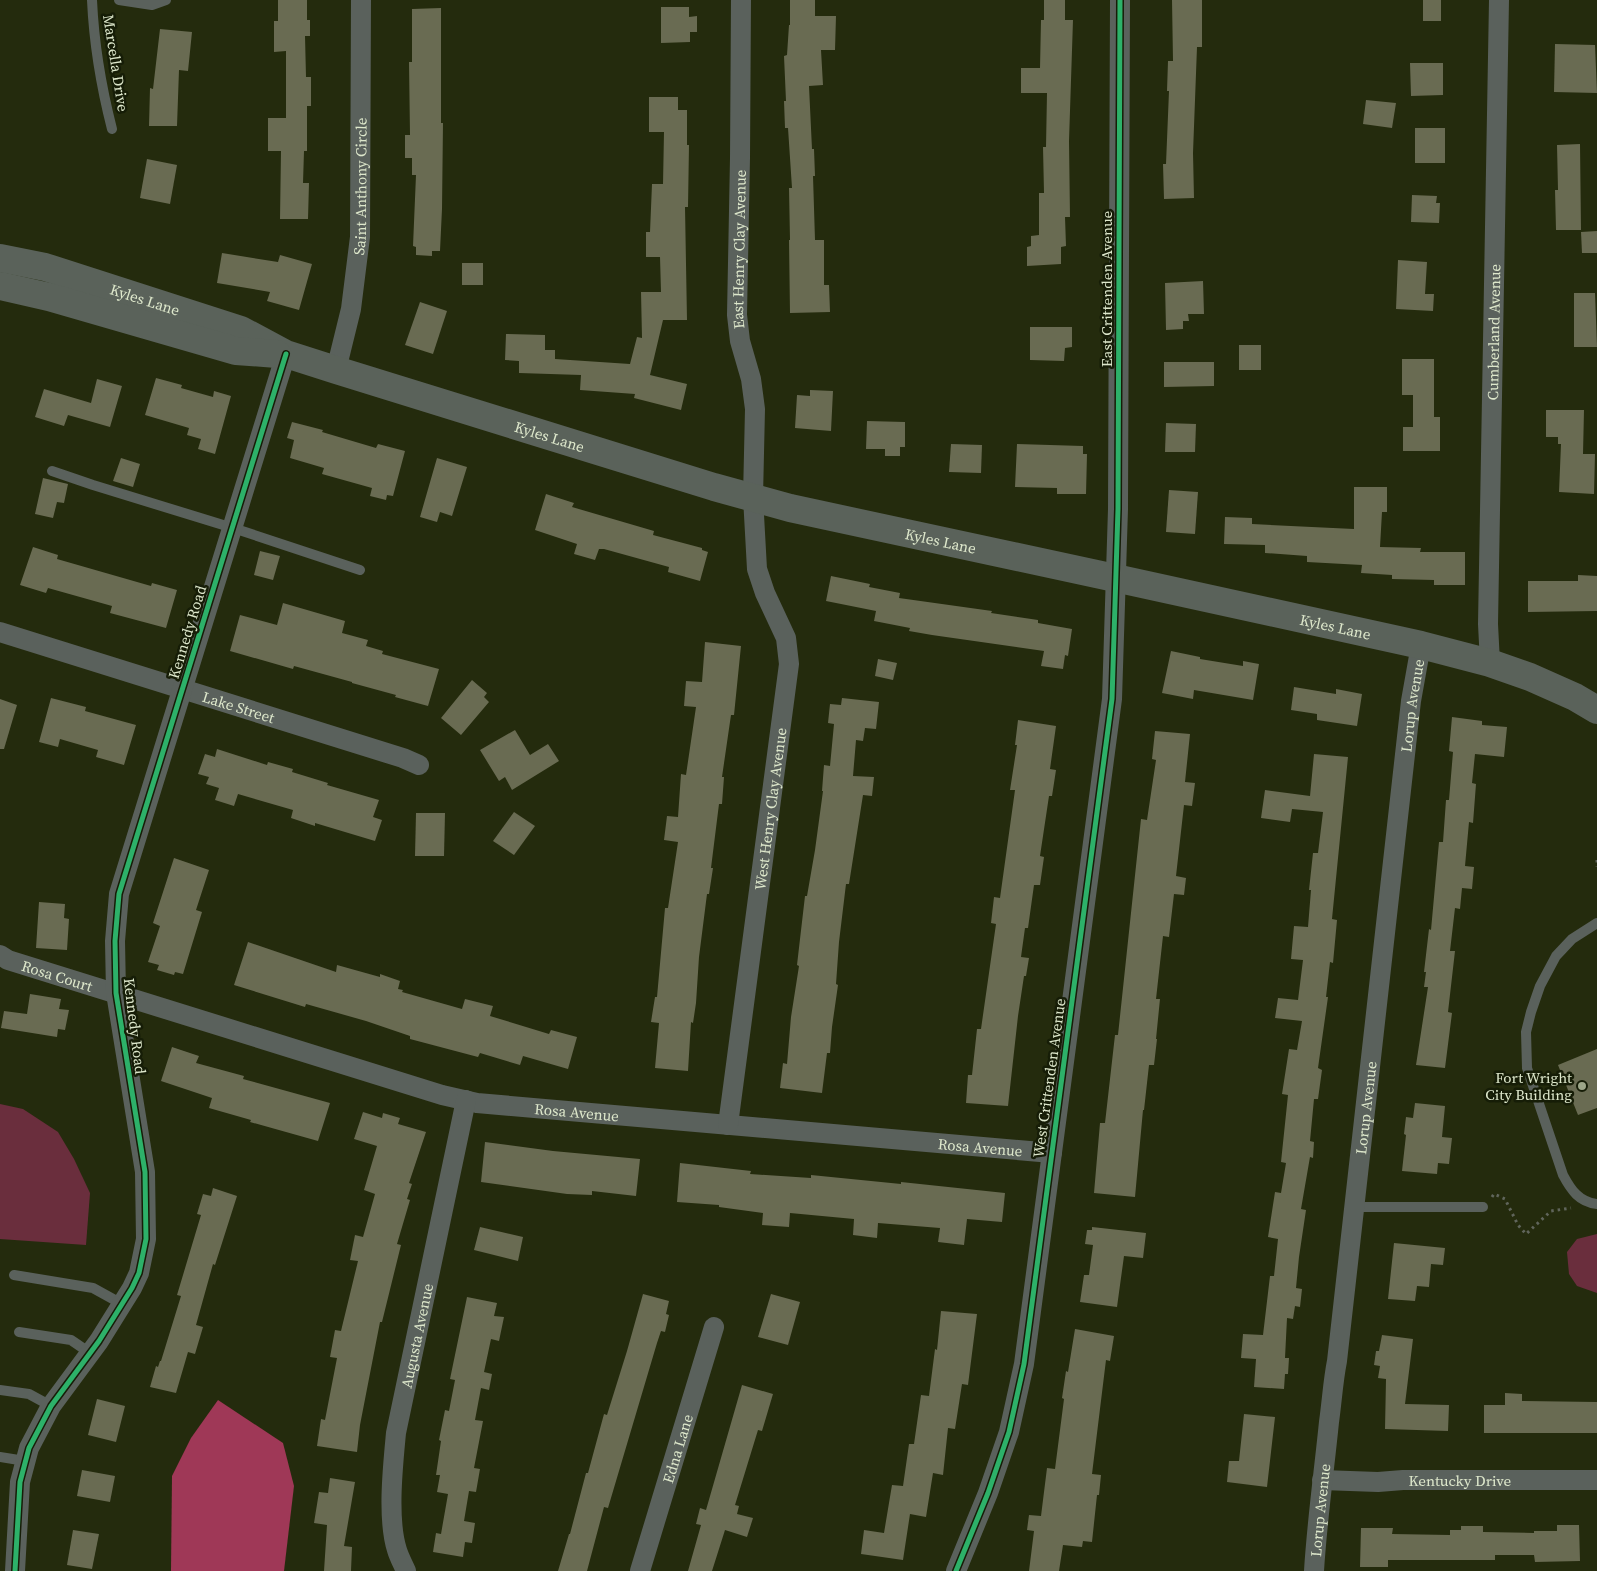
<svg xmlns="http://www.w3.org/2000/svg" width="1597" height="1571" font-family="'Source Serif 4',serif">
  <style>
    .green { fill: #6a2e3d }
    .forest { fill: #9f3857 }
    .building { fill: #696b52 }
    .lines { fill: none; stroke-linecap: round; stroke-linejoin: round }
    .path { stroke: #60655b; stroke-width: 3; stroke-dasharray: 2.5 4; stroke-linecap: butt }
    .service { stroke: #5a615c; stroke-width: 10 }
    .minor { stroke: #5a615c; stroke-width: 20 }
    .secondary { stroke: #5a625a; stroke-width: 28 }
    .cycleway-casing { stroke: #161d07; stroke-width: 8 }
    .cycleway { stroke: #2db169; stroke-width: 5 }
    .poi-dot { fill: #9ca588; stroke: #161d07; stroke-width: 2 }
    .labels { text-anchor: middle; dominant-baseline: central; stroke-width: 5; stroke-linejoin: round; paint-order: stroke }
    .street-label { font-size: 15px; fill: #dde7cb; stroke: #161d07 }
    .poi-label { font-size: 15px; fill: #dde7cb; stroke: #161d07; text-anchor: end }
  </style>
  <rect width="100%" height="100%" fill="#242b0d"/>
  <g class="green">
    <path d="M0,1104L23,1109L58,1132L74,1159L90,1193L86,1245L0,1239Z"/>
    <path d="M1597,1234V1293L1577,1286L1569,1274L1567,1252L1577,1239Z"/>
  </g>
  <path class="forest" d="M218,1400L283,1443L294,1486L284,1571H171L172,1476L191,1438Z"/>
  <g class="building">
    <path d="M278,0H307V20H310V36H305L306,77H311V106H307V151H304L303,183H309L308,219H280L281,151H268V118H286V51L274,52V21H278Z"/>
    <path d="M790,0H815V16H836L835,50H821L823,85L809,86L812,149H814L815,176H813L815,240H824V285H829L830,312L790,313L789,240H790L789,188H792L788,128H785L784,101H786L784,56L787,55L789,25H790Z"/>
    <path d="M1044,0H1065V20H1073L1069,141L1070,217H1065L1066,246L1061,247V264L1027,266V247L1031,246V236L1039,235V193H1044L1043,147H1046L1047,93H1021V68H1040L1041,20H1044Z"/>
    <path d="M1172,0H1202V47H1197L1193,153L1194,198L1164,199L1163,164H1166L1169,91H1167L1168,61H1173Z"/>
    <rect x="1423" y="0" width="18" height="21"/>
    <path d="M661,7H689V17L697,16V32H690V42L661,43Z"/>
    <path d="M441,8V123H443L442,209L440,251H432V256L416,255V247L413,246L416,175H412V158H405V135H410L409,62H412V9Z"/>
    <path d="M160,29L192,32L188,71L179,70L177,126H149L150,88L153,89Z"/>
    <path d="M1555,44L1595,45L1597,93L1554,92Z"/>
    <path d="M1410,63H1443V95L1411,96Z"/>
    <path d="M649,97H678V110H687V145H689L688,207H685L687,320H663L650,375L687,384L681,410L634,398L635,394L580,390L581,375L519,373V361L505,360L506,334L545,335V350H555V359L630,364L637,337L642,338L641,292H661L660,257H646V232H650L652,184H663L664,132H649Z"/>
    <path d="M1366,100L1396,103L1392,128L1363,124Z"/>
    <rect x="1415" y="128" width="30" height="35"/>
    <path d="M1580,144L1581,230H1556L1555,190H1558L1557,145Z"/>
    <path d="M147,159L177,165L170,204L140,198Z"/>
    <path d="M1412,195L1437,196L1436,203H1440L1439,223L1411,222Z"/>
    <path d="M1597,231V253H1582L1581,232Z"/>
    <path d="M222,253L278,262L280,255L312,264L299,310L267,301L270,292L217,283Z"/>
    <path d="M1398,260L1427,262L1425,294H1434L1433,311L1396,309Z"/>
    <rect x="462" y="263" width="21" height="22"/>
    <path d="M1203,281L1204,314H1188L1189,321H1183V329L1166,330L1165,283Z"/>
    <path d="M1574,293H1595L1597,347H1574Z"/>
    <path d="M420,302L447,311L433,354L405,345Z"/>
    <path d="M1030,327H1072V347L1065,348L1064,361L1030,360Z"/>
    <rect x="1239" y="345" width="22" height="25"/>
    <path d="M1402,359H1434V417H1440V451H1403V427H1413V395H1402Z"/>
    <path d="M1164,362H1214V386L1164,387Z"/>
    <path d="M156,378L182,385L181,388L213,397L214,391L231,396L215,454L198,449L201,439L187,435L189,428L145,415Z"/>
    <path d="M97,379L122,386L110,427L68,415L64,426L35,417L44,389L91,403Z"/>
    <path d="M810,390L833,391L831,431L795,428L797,395L810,396Z"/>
    <path d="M1546,410H1584L1583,454H1595L1594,494L1559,492L1561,444H1558V437H1546Z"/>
    <path d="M867,421L905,422V447H900V456H885V449H866Z"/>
    <path d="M292,422L323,430L322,432L376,448L378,444L405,451L393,496L387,495L386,500L370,496L372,488L322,474L324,468L290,458L294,440L287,438Z"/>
    <path d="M1166,423L1196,424L1195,452H1165Z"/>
    <path d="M951,444L982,445L981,473L949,472Z"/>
    <path d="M1017,444L1083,446V454H1087L1086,494H1057V488L1015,487Z"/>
    <path d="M121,458L140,464L133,487L113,481Z"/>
    <path d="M437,458L467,467L452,516L440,512L437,522L420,517Z"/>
    <path d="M43,478L68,484L64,503L57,502L53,518L35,514Z"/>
    <path d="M1354,487H1387V512H1382L1380,547L1421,548L1420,552H1465V585H1434V580L1392,579V575L1361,573L1362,565L1307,562V556L1265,553V545L1224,544L1225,517L1252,518V524L1354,529Z"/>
    <path d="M1169,490L1198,492L1195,534L1166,532Z"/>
    <path d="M546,494L574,503L572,507L654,531L653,535L702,548V550L708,552L700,581L668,572L669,567L604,549H599L595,560L574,554L577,544L535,530Z"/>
    <path d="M33,547L58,555L57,559L151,586L152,583L177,590L166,628L110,613L112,606L48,588L46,593L20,585Z"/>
    <path d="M260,551L280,556L273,580L254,575Z"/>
    <path d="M1578,575L1597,576V611L1528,612V581H1578Z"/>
    <path d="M831,576L870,584L869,587L900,593L899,598L992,611L991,613L1038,620V623L1072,629L1068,656L1065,655L1063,669L1041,666L1044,651L932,635L909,631L910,628L874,621L876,611L826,601Z"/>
    <path d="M283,603L345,621L342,633L368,640L366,646L383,651L382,654L439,669L428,706L395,697L396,695L352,683V682L294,666L293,669L230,651L240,615L277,625Z"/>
    <path d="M705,642L741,646L734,715H731L722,777H724L722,804H719L711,868H713L709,894H707L699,957L696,1003L693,1023L691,1022L688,1071L655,1068L659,1023L651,1022L655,997H657L665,908H668L678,842L664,840L667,816L678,817L681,774L686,775L696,707L684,706L686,681L702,682Z"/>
    <path d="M1171,651L1200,657V659L1243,666V661L1259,664L1253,700L1194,690L1193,699L1162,693Z"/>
    <path d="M878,659L897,663L893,680L875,676Z"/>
    <path d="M472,680L487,693L484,697L489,702L461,735L441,718Z"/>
    <path d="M1294,687L1336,694V689L1362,694L1357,726L1317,720V714L1291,710Z"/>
    <path d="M51,698L86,707L85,711L136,725L124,765L96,757L98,750L60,739L58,747L39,742Z"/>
    <path d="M842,698L879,702L876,729L865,728L863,741L856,740L853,776L874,777L872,796L863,795L849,884H846L839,942L836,984L838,985L832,1027L830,1053H827L822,1093L780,1088L783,1063L787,1064L791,1017L799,966L797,965L800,939L805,896H807L815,850L823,791H822L824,765L830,766L834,724L828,723L830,704L841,705Z"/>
    <path d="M0,699L17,705L4,749H0Z"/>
    <path d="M1452,717L1482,721V725L1507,727L1504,757L1475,754L1472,783L1476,784L1473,823L1469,822L1465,866L1474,867L1472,889L1462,888L1460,909L1455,908L1450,951H1455L1448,1012L1452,1013L1445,1068L1416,1065L1428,987H1424L1426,972H1424L1429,929L1431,930L1439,842H1443L1446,800H1449L1453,752L1449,751Z"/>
    <path d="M1018,720L1056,726L1050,769L1056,770L1052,796H1049L1040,856L1044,857L1040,885H1034L1028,928H1025L1021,957L1029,958L1026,976H1024L1018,1016L1008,1106L966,1103L968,1075H972L977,1029H981L996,924L991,923L994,897L1000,898L1015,790H1010L1017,745H1015Z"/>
    <path d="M515,730L530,755L548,744L559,761L512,790L505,777L499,781L480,750Z"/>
    <path d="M1155,731L1190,734L1185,782L1195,783L1192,806L1184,805L1176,876L1186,878L1184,895L1174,894L1169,937L1163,936L1156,999H1160L1156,1039H1157L1154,1065H1149L1144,1110H1143L1135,1197L1094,1193L1100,1123H1105L1115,1035H1118L1141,819L1147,820L1156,760L1152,759Z"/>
    <path d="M217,749L267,765L268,762L293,769L292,772L328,783L327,785L379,800L373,817L382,820L375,841L315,823V826L291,818L293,810L238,794L234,806L215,800L219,788L206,784L209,777L198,774L205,754L215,757Z"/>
    <path d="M1314,754L1348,757L1332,919L1337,920L1333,963L1330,962L1326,997H1328L1318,1068L1322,1070L1318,1099H1314L1310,1141L1314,1142L1313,1158L1310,1157L1301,1209L1306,1210L1299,1257L1296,1288L1302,1289L1300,1307L1295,1306L1293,1319L1287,1318L1285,1358H1289L1288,1374H1285L1284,1389L1254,1387L1256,1359L1241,1358L1243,1334L1263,1335L1270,1276H1274L1278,1239L1268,1237L1275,1192L1281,1193L1286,1163L1281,1162L1288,1095L1282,1094L1289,1049L1297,1050L1302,1021L1275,1018L1278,998L1298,1000L1303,960L1291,959L1294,926L1308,927L1311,890H1309L1313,853H1318L1323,812L1292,809L1290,822L1261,818L1265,790L1310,796Z"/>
    <path d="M514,812L535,826L514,855L493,841Z"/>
    <path d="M416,813H445L444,856H415Z"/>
    <path d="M174,858L209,870L196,910L202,912L183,974L175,972L174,975L157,970L159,965L148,962L160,926L153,923Z"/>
    <path d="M39,902L65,904L64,918L69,919L67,950L36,948Z"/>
    <path d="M248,942L336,972L337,965L380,977V974L400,981L398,989L403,990L402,992L462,1009L465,999L493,1006L490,1016L549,1034L551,1030L577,1037L568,1069L523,1056L520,1065L480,1053L478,1057L410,1039V1036L366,1021L306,1004L305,1007L234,985Z"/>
    <path d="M30,994L61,999L59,1009L69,1010L65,1030L58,1029L57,1037L1,1028L4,1011L27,1014Z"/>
    <path d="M172,1047L199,1056L196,1063L244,1076L243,1079L330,1103L318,1141L250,1122L251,1120L209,1108L212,1098L161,1081Z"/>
    <path d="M1597,1049V1108L1578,1115L1558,1065Z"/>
    <path d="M1415,1103L1445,1106L1442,1137L1452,1138L1449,1164L1438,1163L1437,1174L1402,1171L1406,1135L1404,1134L1406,1117L1413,1118Z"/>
    <path d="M363,1112L382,1118L383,1113L400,1118L398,1124L426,1132L409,1183L412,1184L407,1199L410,1200L397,1244L401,1245L382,1322H380L360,1425L357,1452L317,1446L321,1419L325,1420L337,1358L330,1357L335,1330L341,1331L358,1261L350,1260L355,1235L363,1237L375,1194L364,1190L377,1146L354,1139Z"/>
    <path d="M485,1142L553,1151L640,1159L636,1196L592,1191V1195L567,1194L481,1182Z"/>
    <path d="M680,1163L751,1171L750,1174L811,1178V1175L901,1184V1182L1005,1193L1002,1222L967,1219L964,1245L938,1242L940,1228L878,1223L877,1238L853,1235L854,1219L790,1213L789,1227L762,1225L763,1213L719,1207V1205L677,1202Z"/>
    <path d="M213,1188L237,1196L215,1265L213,1264L196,1325L203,1327L195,1354L188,1352L176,1393L150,1387L156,1366L158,1367L160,1361H161L181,1296L177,1295L201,1215L197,1214L203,1194L211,1196Z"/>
    <path d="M480,1227L523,1237L518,1261L474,1250Z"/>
    <path d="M1092,1227L1146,1233L1143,1258L1124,1256L1117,1307L1080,1302L1084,1275H1089L1093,1245L1085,1244L1087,1230H1092Z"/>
    <path d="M1394,1243L1445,1248L1443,1265L1431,1264L1429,1287L1417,1286L1415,1301L1388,1299Z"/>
    <path d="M643,1294L669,1301L666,1314L669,1315L665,1332L661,1331L657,1343L608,1508L604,1507L587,1571H558L569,1534H570L586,1473H588L604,1414L607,1415L627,1351Z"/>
    <path d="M771,1294L800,1302L788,1345L758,1337Z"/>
    <path d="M467,1297L497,1303L494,1316L504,1317L499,1341L491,1339L484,1372L492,1374L489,1390L481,1388L475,1420L483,1421L474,1468L480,1469L476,1492L469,1491L464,1521L475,1523L472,1543L465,1542L463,1557L433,1552L436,1533L441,1534L448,1494L437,1492L440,1475H436L441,1441L439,1440L445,1410L449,1411L455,1380L450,1379Z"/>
    <path d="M941,1311L977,1314L968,1385L962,1384L955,1429L948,1428L943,1475L933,1473L926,1517L910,1514L903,1560L861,1554L864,1530L884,1533L892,1485L903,1486L909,1444H914L921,1395L929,1396L935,1349L937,1350Z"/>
    <path d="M1075,1329L1114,1336L1110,1361L1106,1360L1092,1474L1101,1475L1099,1495H1097L1092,1542L1083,1541L1082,1547L1063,1545L1059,1571H1029L1034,1531L1027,1530L1029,1515L1041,1516L1047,1468L1055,1469L1064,1399L1062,1398L1066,1371L1068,1372Z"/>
    <path d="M1382,1335L1413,1339L1405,1404L1449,1405L1448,1431L1385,1429L1386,1379L1378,1378L1380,1366L1374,1365L1376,1351H1379Z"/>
    <path d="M742,1385L773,1394L762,1431L758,1430L735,1505L739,1506L737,1514L753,1518L747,1537L725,1530L712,1571H688L701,1525L696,1524L700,1508L706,1510Z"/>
    <path d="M1505,1393L1522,1394V1401L1597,1402V1433H1484V1405H1505Z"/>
    <path d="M97,1399L125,1406L116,1442L88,1435Z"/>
    <path d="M1244,1414L1275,1417L1267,1487L1227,1482L1229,1461H1239Z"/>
    <path d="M82,1470L115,1476L110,1502L77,1496Z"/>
    <path d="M330,1478L355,1482L344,1546L352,1547L351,1571H324L327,1525L314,1523L319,1492L328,1493Z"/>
    <path d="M1557,1525H1579L1580,1561L1535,1562L1534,1555H1495V1560H1388V1567H1360L1361,1528H1393L1392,1534L1450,1535V1530H1461V1526H1483V1532L1534,1533V1531H1557Z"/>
    <path d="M73,1530L99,1534L92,1569L67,1565Z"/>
  </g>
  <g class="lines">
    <g class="path">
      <path d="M1597,860V867"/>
      <path d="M1492,1197L1494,1194L1505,1199L1518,1225L1526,1234L1551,1211L1571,1208"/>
    </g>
    <g class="service">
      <path d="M92,0C94,45 101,86 112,129"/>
      <path d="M119,0L152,5L166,0"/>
      <path d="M52,471L93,485L233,528L360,570"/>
      <path d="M1597,923L1572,939L1556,956L1540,986L1531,1012L1526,1032L1527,1068L1563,1175C1571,1190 1579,1202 1597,1204"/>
      <path d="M1354,1207H1483"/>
      <path d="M14,1275L93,1288L122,1304"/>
      <path d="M19,1332L71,1340L90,1353"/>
      <path d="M0,1390L29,1394L51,1406"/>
      <path d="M0,1457L25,1461"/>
    </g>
    <g class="minor">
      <path id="s1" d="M336,370L351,309L360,237L361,0"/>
      <path id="s2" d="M0,632L403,758L419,765"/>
      <path id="s3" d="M1490,663L1488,624L1499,0"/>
      <path id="s4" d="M0,955L8,960L442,1095L477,1103L1052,1153"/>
      <path id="s5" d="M728,1125L789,664L786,638L765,593L757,569L753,497L755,409L751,379L740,341L737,315L740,158L741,0"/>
      <path id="s6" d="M1322,1480L1378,1482L1403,1480H1597"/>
      <path d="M15,1571L20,1482L29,1448L51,1406L99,1341L132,1288L139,1273L146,1239L145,1172L116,993L115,941L119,894L286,354"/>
      <path id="s7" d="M406,1571C403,1564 399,1557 397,1550C387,1519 393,1465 396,1433L466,1100"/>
      <path id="s8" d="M640,1571L714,1327"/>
      <path d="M956,1571L988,1493L1009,1432L1024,1364L1112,699L1118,509L1120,0"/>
      <path id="s9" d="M1314,1571C1317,1521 1324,1472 1329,1422C1332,1401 1333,1381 1337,1361L1411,701L1421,645"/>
    </g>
    <g class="secondary">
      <path id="s10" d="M0,258L45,267L241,330L286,354L336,370L714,487L790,508L1115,578L1421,645L1490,663L1530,677L1575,697L1597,710"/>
      <path d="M0,286L49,297L236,351L277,354"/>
    </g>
    <defs>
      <g id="cycleway">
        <path d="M15,1571L20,1482L29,1448L51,1406L99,1341L132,1288L139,1273L146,1239L145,1172L116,993L115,941L119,894L286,354"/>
        <path d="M956,1571L988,1493L1009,1432L1024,1364L1112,699L1118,509L1120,0"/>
      </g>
    </defs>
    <use href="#cycleway" class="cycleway-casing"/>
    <use href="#cycleway" class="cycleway"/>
  </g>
  <circle class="poi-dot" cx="1582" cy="1086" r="5"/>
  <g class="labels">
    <g class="street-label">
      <text transform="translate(116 63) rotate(81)">Marcella Drive</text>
      <text stroke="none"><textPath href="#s1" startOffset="186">Saint Anthony Circle</textPath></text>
      <text stroke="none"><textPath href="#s5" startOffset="888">East Henry Clay Avenue</textPath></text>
      <text transform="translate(1106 289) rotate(-90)">East Crittenden Avenue</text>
      <text stroke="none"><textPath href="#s10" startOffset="151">Kyles Lane</textPath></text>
      <text stroke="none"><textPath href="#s3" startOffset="331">Cumberland Avenue</textPath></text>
      <text stroke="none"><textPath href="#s10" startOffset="579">Kyles Lane</textPath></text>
      <text stroke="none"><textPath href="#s10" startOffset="984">Kyles Lane</textPath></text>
      <text stroke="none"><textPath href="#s10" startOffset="1388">Kyles Lane</textPath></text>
      <text transform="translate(187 632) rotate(-73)">Kennedy Road</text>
      <text stroke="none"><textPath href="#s9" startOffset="871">Lorup Avenue</textPath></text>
      <text stroke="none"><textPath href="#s2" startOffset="250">Lake Street</textPath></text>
      <text stroke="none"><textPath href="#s5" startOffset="319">West Henry Clay Avenue</textPath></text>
      <text stroke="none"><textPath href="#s4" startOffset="61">Rosa Court</textPath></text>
      <text transform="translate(135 1026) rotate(83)">Kennedy Road</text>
      <text transform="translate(1049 1078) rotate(-82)">West Crittenden Avenue</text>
      <text stroke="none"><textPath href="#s9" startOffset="466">Lorup Avenue</textPath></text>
      <text stroke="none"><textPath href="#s4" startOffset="600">Rosa Avenue</textPath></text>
      <text stroke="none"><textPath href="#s4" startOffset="1005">Rosa Avenue</textPath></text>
      <text stroke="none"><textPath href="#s7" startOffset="240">Augusta Avenue</textPath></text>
      <text stroke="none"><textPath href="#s8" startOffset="128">Edna Lane</textPath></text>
      <text stroke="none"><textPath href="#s6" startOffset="138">Kentucky Drive</textPath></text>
      <text stroke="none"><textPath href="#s9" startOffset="61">Lorup Avenue</textPath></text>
    </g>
    <g class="poi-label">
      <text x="1572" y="1077">Fort Wright<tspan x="1572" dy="17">City Building</tspan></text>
    </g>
  </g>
</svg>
